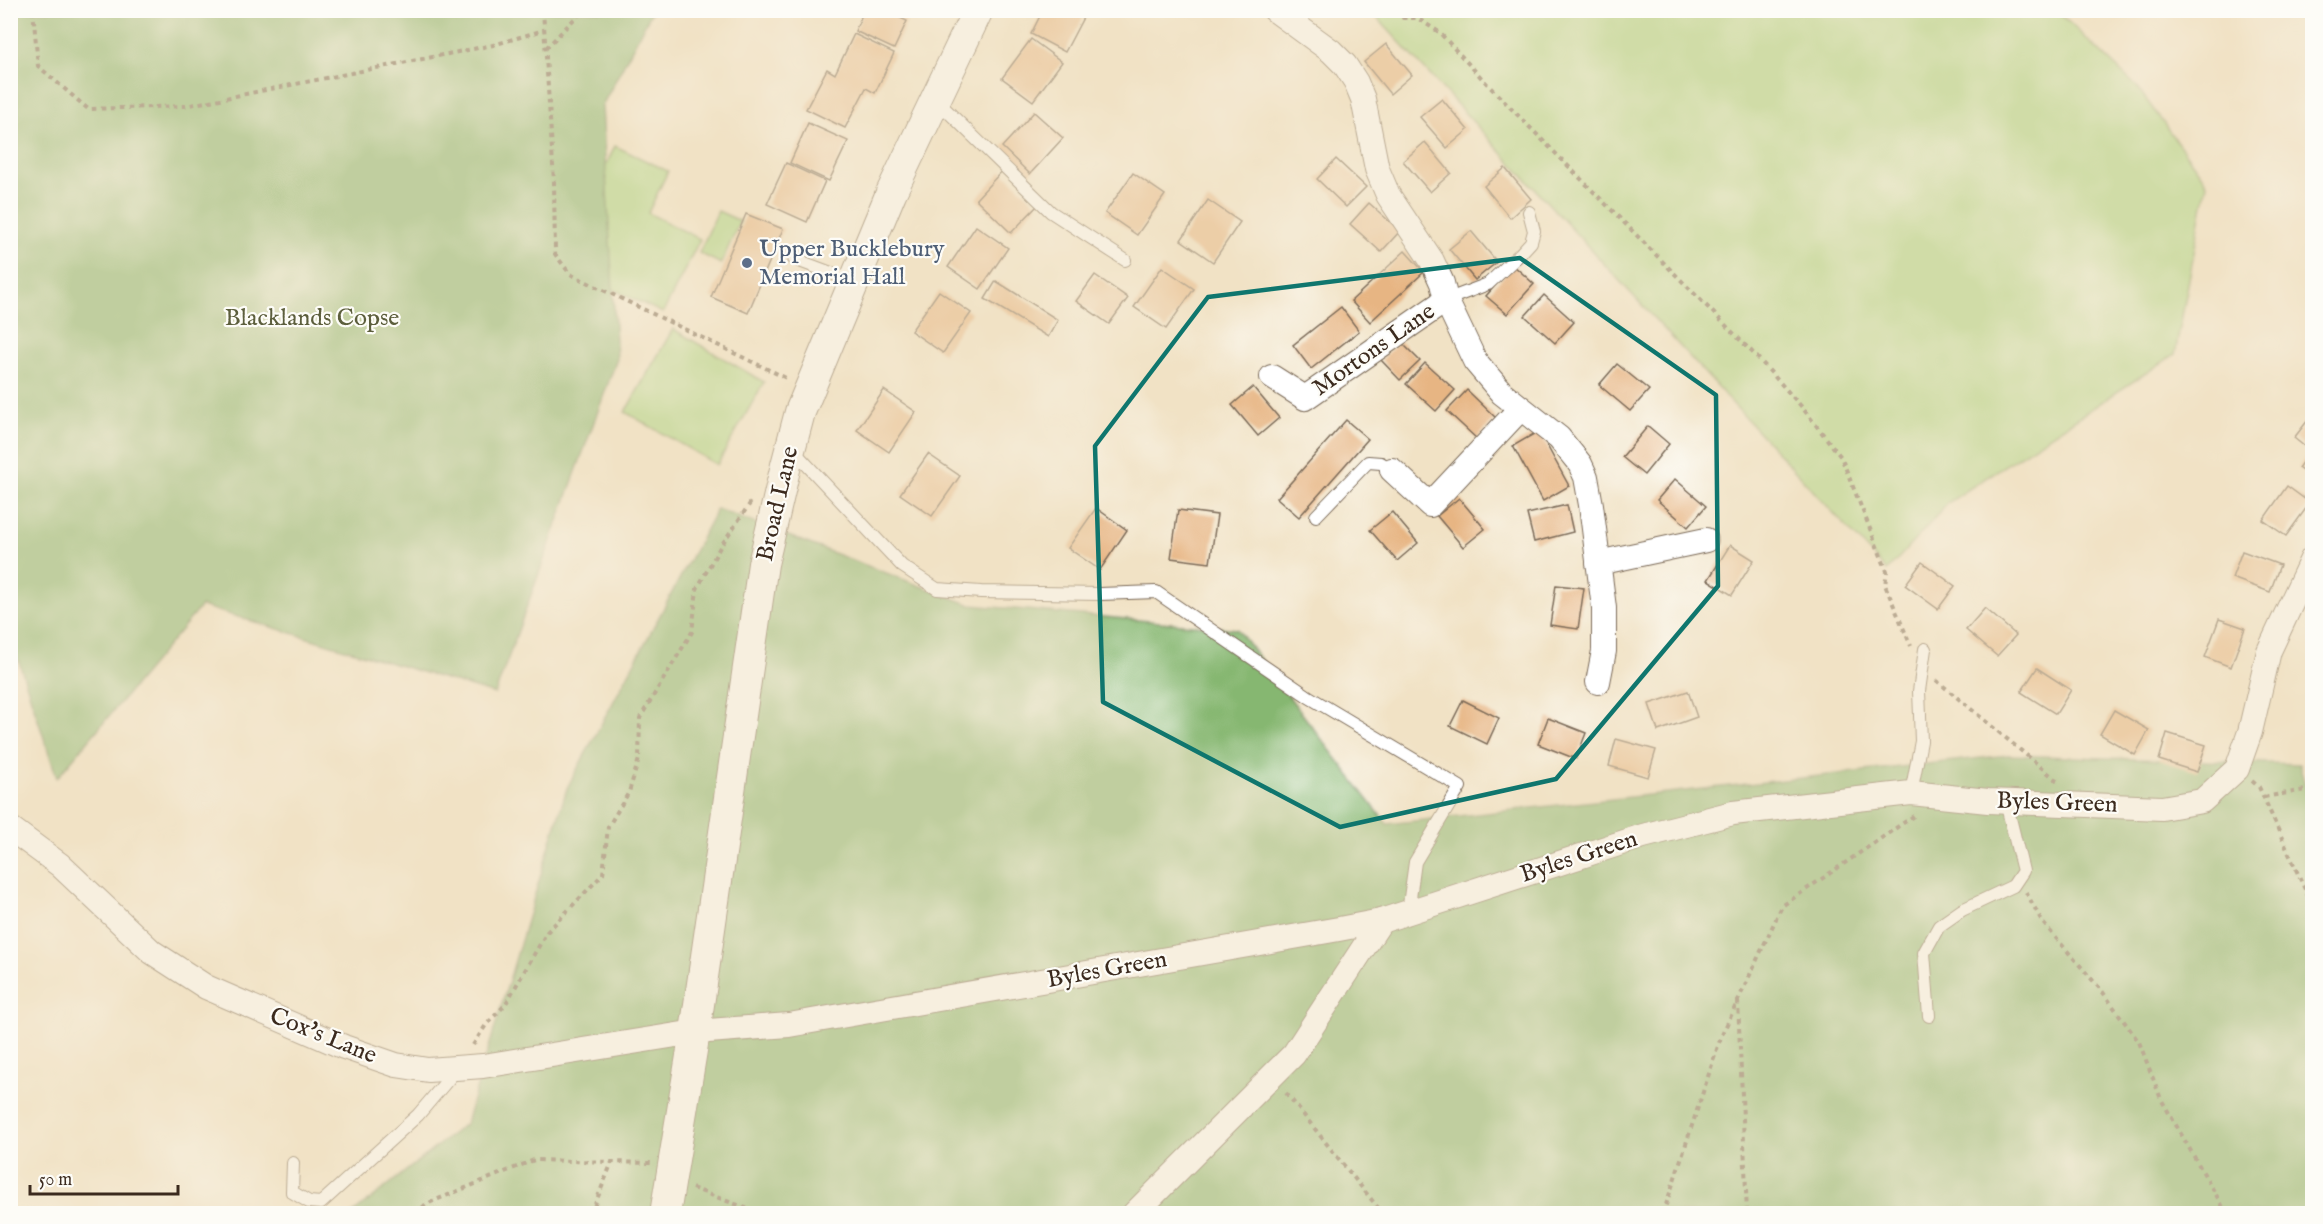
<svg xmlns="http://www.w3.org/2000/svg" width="2323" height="1224" font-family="'IM FELL English',serif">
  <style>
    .green { fill: #a9d683; stroke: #728050; stroke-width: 1.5 }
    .forest { fill: #86b771; stroke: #607048; stroke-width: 1.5 }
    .building { fill: #e7b583 }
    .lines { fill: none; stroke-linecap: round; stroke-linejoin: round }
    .service-casing { stroke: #7b6a58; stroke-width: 14 }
    .minor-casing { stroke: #7b6a58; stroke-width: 26 }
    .tertiary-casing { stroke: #7b6a58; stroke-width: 32 }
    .path { stroke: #7b6a58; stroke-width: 4; stroke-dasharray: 4.5 4.5; stroke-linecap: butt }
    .service { stroke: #fff; stroke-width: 12 }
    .minor { stroke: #fff; stroke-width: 24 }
    .tertiary { stroke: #fff; stroke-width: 30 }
    .marked { fill: none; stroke: #0f766e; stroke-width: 4.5; stroke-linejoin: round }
    .service-dot { fill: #5c6f8a; stroke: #fdfcf7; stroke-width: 2 }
    .labels { text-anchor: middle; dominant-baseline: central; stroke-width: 4.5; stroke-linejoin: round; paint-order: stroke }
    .service-label { font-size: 24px; fill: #4e5e75; stroke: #fdfcf7; text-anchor: start }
    .park-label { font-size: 24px; fill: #5c5e3c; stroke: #fdfcf7 }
    .street-label { font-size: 24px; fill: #3b2a1e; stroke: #fdfcf7 }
  </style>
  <rect width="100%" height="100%" fill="#fdfcf7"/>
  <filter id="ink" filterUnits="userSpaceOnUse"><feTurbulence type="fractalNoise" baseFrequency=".0167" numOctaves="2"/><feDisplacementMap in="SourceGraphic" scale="12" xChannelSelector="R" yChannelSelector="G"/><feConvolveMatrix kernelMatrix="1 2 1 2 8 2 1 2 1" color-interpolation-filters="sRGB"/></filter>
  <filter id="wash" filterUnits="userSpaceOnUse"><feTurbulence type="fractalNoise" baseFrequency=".008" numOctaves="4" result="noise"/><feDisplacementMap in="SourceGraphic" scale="24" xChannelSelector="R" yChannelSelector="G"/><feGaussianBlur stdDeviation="1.35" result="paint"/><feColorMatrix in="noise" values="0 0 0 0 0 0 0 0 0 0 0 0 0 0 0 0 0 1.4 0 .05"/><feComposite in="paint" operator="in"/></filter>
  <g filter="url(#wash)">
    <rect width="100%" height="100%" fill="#f1e2c5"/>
    <g class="green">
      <path d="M1371,11H2057L2137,87L2207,183L2175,354L1949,502L1887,571Z"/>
      <path d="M615,146L668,171L648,213L700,239L663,313L559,264Z"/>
      <path d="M718,211L740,221L721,264L699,253Z"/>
      <path d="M673,329L764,382L717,465L625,412Z"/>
    </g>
    <g class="forest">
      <path d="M10,11H652L602,106L617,359L495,694L201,606L57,778L11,638Z"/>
      <path d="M717,509L971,605L1237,629L1387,824L2008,755L2299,764L2312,808V1213L352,1214L466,1123L567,788Z"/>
    </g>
    <g id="blocks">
      <g class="building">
        <path d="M864,10H883L907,21L894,49L855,31Z"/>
        <path d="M1043,10H1087L1065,52L1031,34Z"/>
        <path d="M854,34L894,53L875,93L866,88L845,128L806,109L827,69L835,74Z"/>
        <path d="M1031,39L1062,62L1033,101L1002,78Z"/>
        <path d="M1386,44L1412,75L1390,94L1364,62Z"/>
        <path d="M1442,99L1468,130L1447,148L1420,117Z"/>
        <path d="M1034,112L1063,138L1030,174L1002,147Z"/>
        <path d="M808,123L848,141L829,181L790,163Z"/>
        <path d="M1425,142L1451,173L1430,192L1403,161Z"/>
        <path d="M1336,159L1366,187L1346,207L1317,179Z"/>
        <path d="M786,163L825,181L807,222L767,204Z"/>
        <path d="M1505,168L1531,199L1510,218L1484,186Z"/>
        <path d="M1002,171L1038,205L1011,233L976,199Z"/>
        <path d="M1133,173L1165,195L1137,235L1105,213Z"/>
        <path d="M1208,200L1240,222L1213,262L1181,240Z"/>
        <path d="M1369,203L1400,231L1381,252L1350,224Z"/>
        <path d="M746,214L783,229L748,313L711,297Z"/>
        <path d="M976,226L1008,248L980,289L948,267Z"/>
        <path d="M1471,231L1497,262L1475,280L1449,249Z"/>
        <path d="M1405,251L1424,272L1370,322L1351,301Z"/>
        <path d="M1513,265L1534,284L1507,314L1486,296Z"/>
        <path d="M1162,267L1194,289L1166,329L1134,307Z"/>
        <path d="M1095,275L1128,298L1109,324L1076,301Z"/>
        <path d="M996,281L1058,320L1048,337L985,299Z"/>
        <path d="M939,291L971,313L943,353L911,331Z"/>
        <path d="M1544,295L1574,322L1555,343L1525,316Z"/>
        <path d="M1341,307L1359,331L1311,369L1293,345Z"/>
        <path d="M1400,341L1420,361L1400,380L1381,360Z"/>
        <path d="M1425,363L1455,390L1436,411L1406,384Z"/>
        <path d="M1617,364L1649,390L1630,411L1599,385Z"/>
        <path d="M1253,387L1279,418L1258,436L1232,405Z"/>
        <path d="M884,390L916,412L889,452L857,430Z"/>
        <path d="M1467,390L1496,418L1477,439L1447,411Z"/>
        <path d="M2312,415V478L2298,468L2310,451L2294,438Z"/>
        <path d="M1346,420L1368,439L1299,517L1277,498Z"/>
        <path d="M1648,426L1669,444L1644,475L1622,457Z"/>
        <path d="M1539,431L1569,486L1543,501L1513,446Z"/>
        <path d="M928,454L960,476L932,516L900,494Z"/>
        <path d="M1675,479L1706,506L1688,527L1657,500Z"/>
        <path d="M2287,486L2310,503L2286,536L2263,520Z"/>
        <path d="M1459,498L1485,529L1463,547L1437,516Z"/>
        <path d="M1567,505L1573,532L1534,542L1527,514Z"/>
        <path d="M1096,508L1127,530L1100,570L1068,548Z"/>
        <path d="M1178,510L1217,515L1210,563L1171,558Z"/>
        <path d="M1392,512L1418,543L1397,561L1370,530Z"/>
        <path d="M1730,545L1754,560L1732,595L1708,580Z"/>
        <path d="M2242,551L2280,565L2270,592L2232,578Z"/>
        <path d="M1922,562L1955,586L1938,609L1905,585Z"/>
        <path d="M1556,585L1584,588L1578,629L1550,625Z"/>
        <path d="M1985,608L2016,635L1997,656L1966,630Z"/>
        <path d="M2219,619L2245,628L2231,667L2205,657Z"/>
        <path d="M2037,668L2071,690L2056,714L2021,692Z"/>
        <path d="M1688,691L1697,717L1658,731L1649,704Z"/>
        <path d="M1463,700L1499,718L1487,744L1450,726Z"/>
        <path d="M2114,710L2149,730L2135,755L2100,734Z"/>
        <path d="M1548,718L1586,733L1576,759L1538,744Z"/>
        <path d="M2167,733L2206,745L2197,772L2159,760Z"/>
        <path d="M1616,739L1656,750L1648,777L1609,766Z"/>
      </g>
    </g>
  </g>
  <g filter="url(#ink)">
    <use href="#blocks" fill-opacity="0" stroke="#7b6a58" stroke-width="1.5"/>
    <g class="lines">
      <defs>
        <g id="service">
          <path d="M937,101L1051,212L1125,260"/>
          <path d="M794,259L853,281"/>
          <path d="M1446,300L1488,284L1520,254L1531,242L1534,231L1529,212"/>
          <path d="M792,449L902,566L937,589L981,592L1100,594L1156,592L1309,697L1460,787L1415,862L1408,912"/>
          <path d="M1316,516L1368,462L1381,463L1392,470"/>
          <path d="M1911,793L1921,741L1919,691L1925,649"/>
          <path d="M1929,1016L1924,953L1939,926L1962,910L2013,886L2023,871L2006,802"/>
          <path d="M293,1163L292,1192L309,1202L321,1203L418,1115L457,1069"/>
        </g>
        <g id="minor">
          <path d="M1275,10L1331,51L1345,65L1356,82L1363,99L1377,169L1388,195L1432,261L1442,283L1446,300L1475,361L1502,393L1559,438L1580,464L1586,477L1591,505L1604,608V651L1598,682"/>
          <path d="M1272,377L1305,398L1446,300"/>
          <path d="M1392,470L1430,505L1520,409"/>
          <path d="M1598,563L1706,540"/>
          <path d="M10,828L60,865L152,952L206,987L344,1047L396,1065L428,1070L483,1066L695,1032L789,1025L1339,929L1381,921L1643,836L1733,813L1911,793L1988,801L2162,808L2202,801L2237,769L2250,732L2269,651L2312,559"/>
          <path d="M1134,1214L1294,1054L1381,921"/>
        </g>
        <path id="tertiary" d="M665,1214L695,1032L763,564L786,465L800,412L891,193L978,10"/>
      </defs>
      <use href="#service" class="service-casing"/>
      <use href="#minor" class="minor-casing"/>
      <use href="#tertiary" class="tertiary-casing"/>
      <g class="path">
        <path d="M33,10L38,66L88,109L185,106L493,45L544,30"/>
        <path d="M543,10L554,181L555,254L570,274L788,379"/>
        <path d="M1397,10L1403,18H1417L1439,32L1490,87L1757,357L1801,406L1841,457L1887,571L1885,585L1911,646"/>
        <path d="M546,48L583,10"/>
        <path d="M1936,680L2060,783"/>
        <path d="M2252,781L2259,787L2312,905"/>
        <path d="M2264,797L2312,789"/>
        <path d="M2026,892L2043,923L2102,991L2139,1042L2161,1099L2227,1214"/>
        <path d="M1738,1001L1747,1214"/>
        <path d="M473,1045L486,1025L505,1005L547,932L603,874L608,827L629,792L639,759L640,718L692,632L697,589L720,547L751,502"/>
        <path d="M1286,1093L1383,1214"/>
        <path d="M692,1188L762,1214"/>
        <path d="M416,1214L426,1204L534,1160L651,1163"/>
        <path d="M591,1214L612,1162"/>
        <path d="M1663,1214L1721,1037L1782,906L1915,815"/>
      </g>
      <use href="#service" class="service"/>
      <use href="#minor" class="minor"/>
      <use href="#tertiary" class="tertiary"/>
    </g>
  </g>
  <path d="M0 0H2323V1224H0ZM1520,258L1716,395L1718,586L1556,779L1340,827L1103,702L1095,446L1208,297Z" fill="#f1e2c5" fill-opacity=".55" fill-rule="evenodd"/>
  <path class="marked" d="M1520,258L1716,395L1718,586L1556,779L1340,827L1103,702L1095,446L1208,297Z"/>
  <circle class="service-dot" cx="747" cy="263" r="6"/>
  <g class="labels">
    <g class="service-label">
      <text x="759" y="249">Upper Bucklebury<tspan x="759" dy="28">Memorial Hall</tspan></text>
    </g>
    <g class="park-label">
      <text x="312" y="318">Blacklands Copse</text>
    </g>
    <g class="street-label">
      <text transform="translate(1374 350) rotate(-35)">Mortons Lane</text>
      <text transform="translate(778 504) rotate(-77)">Broad Lane</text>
      <text transform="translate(2057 803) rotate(2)">Byles Green</text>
      <text transform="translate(1579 857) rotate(-18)">Byles Green</text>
      <text transform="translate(1107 970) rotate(-10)">Byles Green</text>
      <text transform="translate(323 1036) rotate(22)">Cox's Lane</text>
    </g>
  </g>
  <rect width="2323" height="1224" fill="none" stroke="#fdfcf7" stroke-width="36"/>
  <path d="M30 1185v9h148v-9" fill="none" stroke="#3b2a1e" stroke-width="3"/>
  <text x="39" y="1185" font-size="18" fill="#3b2a1e" stroke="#fdfcf7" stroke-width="4.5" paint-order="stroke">50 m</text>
</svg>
